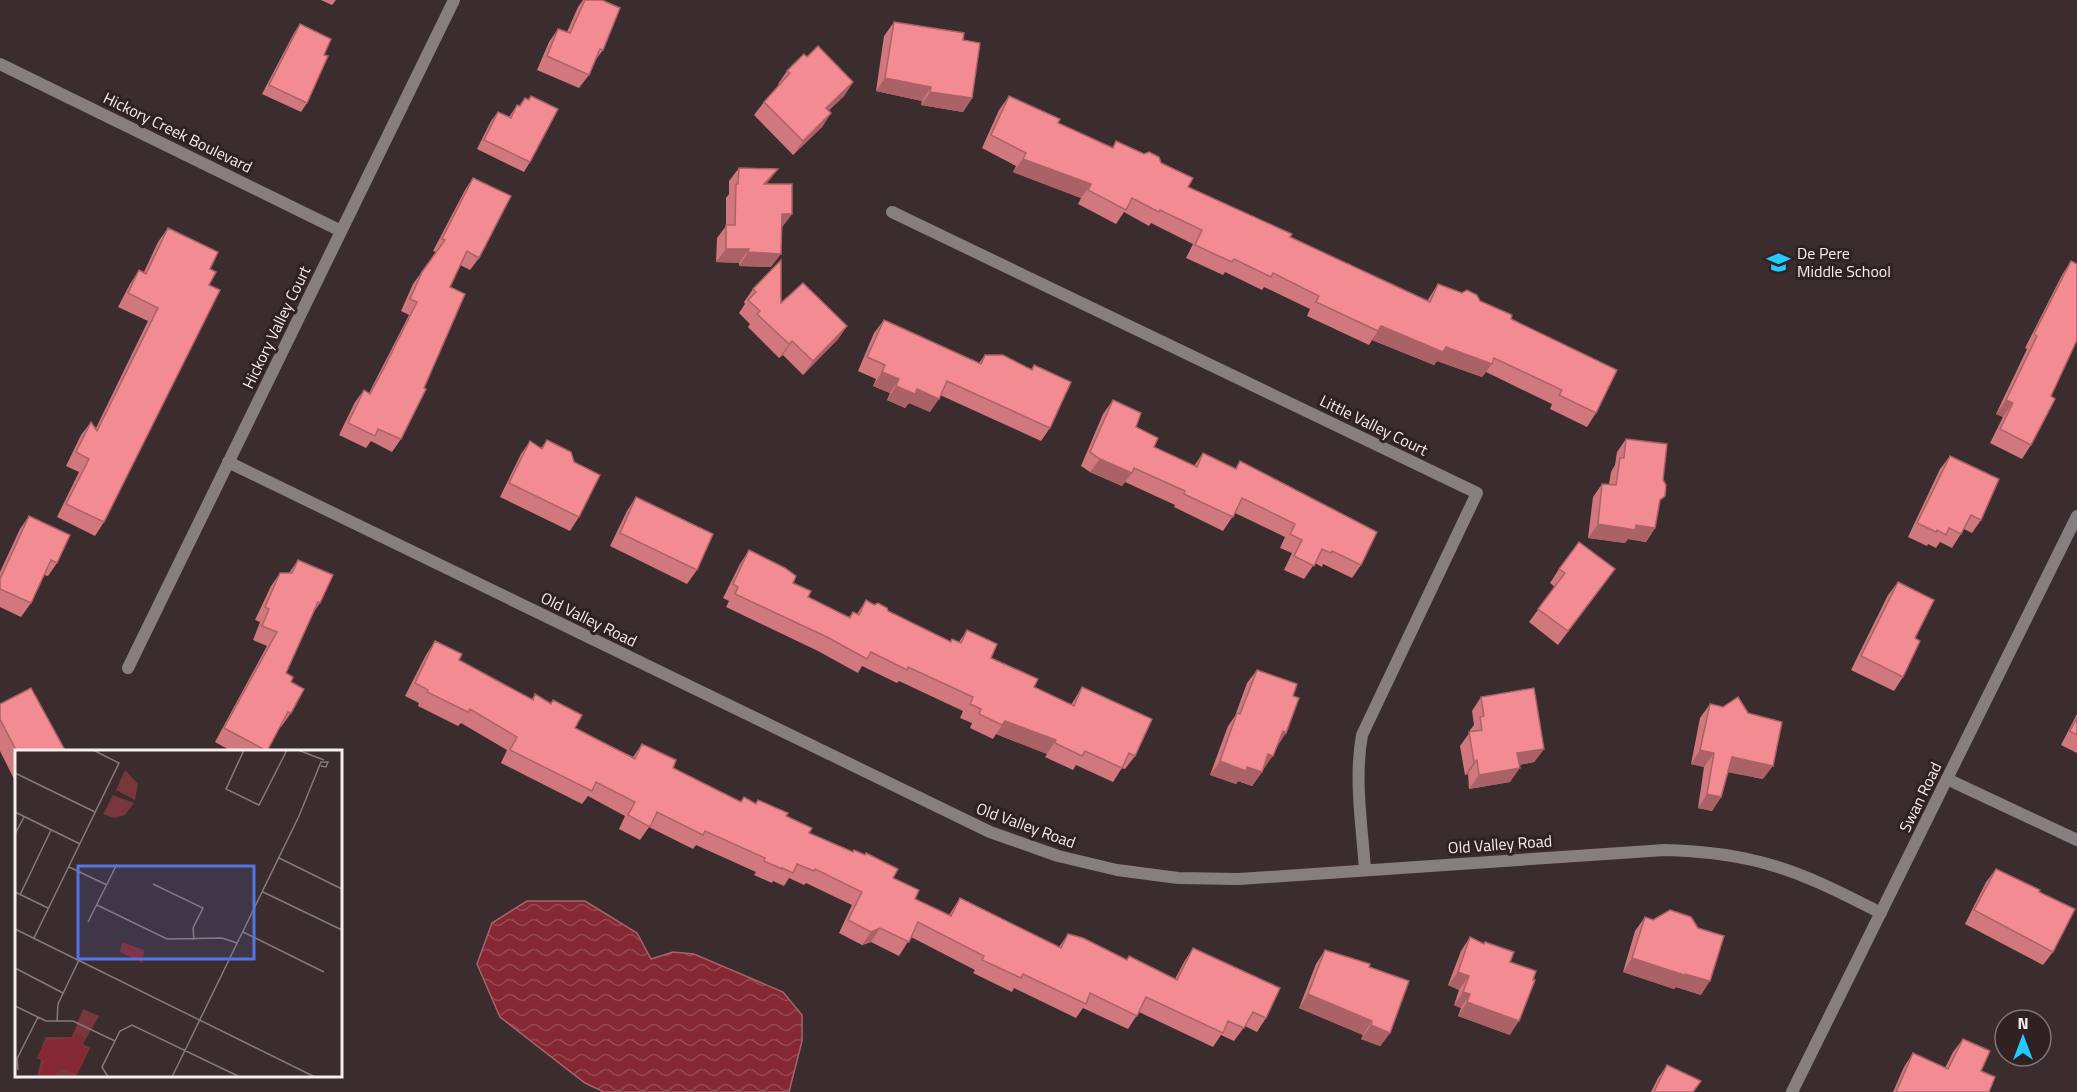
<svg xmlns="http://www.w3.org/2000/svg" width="2077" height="1092" font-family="'Titillium Web',sans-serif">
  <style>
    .water { fill: url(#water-waves); stroke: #a7636c; stroke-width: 1.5 }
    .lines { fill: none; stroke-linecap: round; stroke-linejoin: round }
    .minor { stroke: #877f7f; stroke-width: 12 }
    .wall { fill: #d1787e }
    .shaded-wall { fill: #aa6266 }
    .building { fill: #f38c92; stroke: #aa6266; stroke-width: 1.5 }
    .labels { text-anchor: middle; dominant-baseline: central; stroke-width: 6; stroke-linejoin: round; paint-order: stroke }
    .street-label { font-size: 16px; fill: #f7eeee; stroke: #302223 }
    .poi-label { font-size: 16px; fill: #f7eeee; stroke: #302223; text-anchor: start }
    .inset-road { fill: none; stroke: #867a7a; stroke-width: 1.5 }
    .view { fill: #5476de; fill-opacity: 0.15; stroke: #5476de; stroke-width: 3 }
    .inset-edge { fill: none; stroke: #f7eeee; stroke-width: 3 }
  </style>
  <defs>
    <pattern id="water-waves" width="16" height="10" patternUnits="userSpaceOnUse" patternTransform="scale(1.5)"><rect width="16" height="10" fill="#852834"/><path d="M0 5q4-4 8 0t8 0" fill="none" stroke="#974852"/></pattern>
  </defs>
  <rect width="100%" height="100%" fill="#3b2c2d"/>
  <path class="water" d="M527,901H585L637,933L651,959L673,952L694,954L783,992L802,1015V1041L789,1092H604L585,1083L500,1017L477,964L492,923Z"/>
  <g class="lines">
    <g class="minor">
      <path d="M0,64L341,231"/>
      <path d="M892,212L1477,493L1362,735C1354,779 1362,825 1365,870"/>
      <path d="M228,462L990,832L1058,856L1117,870L1178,878L1239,879L1665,850C1694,851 1723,853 1752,860C1798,870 1840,892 1881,913"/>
      <path d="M128,668L454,0"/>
      <path d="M1947,779L2077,840"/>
      <path d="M1792,1092L2077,516"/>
    </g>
  </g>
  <g class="wall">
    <path d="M321,0H336L332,5Z"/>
    <path d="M583,0H602L603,50L594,62L589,75L579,88L537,70L549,42L558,29L567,32L578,7Z"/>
    <path d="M894,22L963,40L972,98L963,112L921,105L922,101L876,91L884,36Z"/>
    <path d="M300,24L324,55L307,103L301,112L262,94L294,33Z"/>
    <path d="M807,57L853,82L844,96L828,111L831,113L822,127L793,155L754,115L764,102L779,85L778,84L787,71Z"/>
    <path d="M531,96L530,162L524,172L477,149L491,121L498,112L509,117L517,105L519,106L525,98L528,99Z"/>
    <path d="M1009,96L1058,123L1112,148L1116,141L1161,163L1188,187L1290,237L1427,301L1438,284L1480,301L1511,319L1596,413L1587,427L1550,409L1552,404L1486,372L1482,377L1437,361L1434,365L1372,340L1369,345L1307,316L1310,309L1264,287L1262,290L1225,272L1223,275L1186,258L1193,244L1151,223L1149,226L1124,212L1116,224L1078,204L1081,198L1013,172L1016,166L982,148L999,110Z"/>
    <path d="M739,168L767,184L792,214L782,227L771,267L739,266V263L716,262L717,238L726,226V198L729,194V181Z"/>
    <path d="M473,178L479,258L470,270L460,265L450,287L401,439L392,452L371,441L366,448L339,435L355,402L364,390L369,393L409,315L401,311L413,284L436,252L433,251L465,190Z"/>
    <path d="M168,228L210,269L209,285L104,522L95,536L57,517L79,472L66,466L81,435L91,422L96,428L148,321L118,307L130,284L139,270L144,272L158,242Z"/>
    <path d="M2071,261L2077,264V342H2076L2051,396L2031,445L2022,459L1990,443L2003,417L1996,414L2027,349L2025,348L2062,275Z"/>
    <path d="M753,289L781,303L847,326L838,339L803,375L783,355L779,358L748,327L750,324L739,313L745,304L744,302Z"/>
    <path d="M884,320L979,363L985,355L1032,369L1034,365L1050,428L1041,441L940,395L930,412L909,403L905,408L887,400L890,393L873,386L876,379L858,371L874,333Z"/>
    <path d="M1113,400L1154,447L1194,466L1203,453L1235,469L1240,461L1361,565L1352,578L1323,564L1322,567L1315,563L1304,579L1284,570L1292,553L1280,548L1285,537L1235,513L1223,531L1174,507L1175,505L1125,482L1122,486L1090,472L1081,466L1103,414Z"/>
    <path d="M1626,439L1659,504L1655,528L1646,542L1628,539L1625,543L1588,538L1593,497L1602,484H1609L1611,472L1615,465L1617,452Z"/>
    <path d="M547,440L579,517L570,531L500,497L521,454L530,441L541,448Z"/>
    <path d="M1950,456L1981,520L1972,533L1964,529L1952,548L1940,542L1936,548L1928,544L1927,546L1908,537L1940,469Z"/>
    <path d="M636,497L697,570L687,584L610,546L627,511Z"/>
    <path d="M29,516L57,563L48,576L44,575L31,603L21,617L0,607V572L20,529Z"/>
    <path d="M749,550L793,583L808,597L849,617L853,612L857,614L866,600L950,642L952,639L959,642L967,630L991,658L1034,687L1071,705L1082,687L1135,756L1125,769L1122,768L1113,782L1076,765L1073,770L1045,757L1047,754L996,734L993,739L970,728L972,723L960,718L963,711L899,681L897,683L862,666L858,673L818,651L726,607L729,601L723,598L740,564Z"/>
    <path d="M298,560L320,603L312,615L286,673L291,682V713L281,727L280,726L267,751L233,752L215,742L267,646L253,640L260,622L255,620L271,586L280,573H289Z"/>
    <path d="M1559,569H1615L1558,645L1529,622L1555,587L1550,583Z"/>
    <path d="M1898,582L1915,638L1903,677L1894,691L1851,670L1888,595Z"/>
    <path d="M435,641L459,660L532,699L535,694L551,703L553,700L575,728L633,757L642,744L673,768L741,802L744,797L755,804L758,800L786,816L809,833L893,878L915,899L949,915L960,898L1059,947L1068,934L1126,960L1129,956L1175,979L1184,962L1193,948L1266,1018L1257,1032L1245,1026L1234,1041L1221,1035L1213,1047L1139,1012L1128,1029L1083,1008L1076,1018L1014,988L1012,992L973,973L975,970L911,937L899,956L871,942L862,945L839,933L852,905L806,883L804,885L789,878L784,886L773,881L772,883L754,875L756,872L696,845L693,849L649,827L640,840L619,829L625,816L588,796L582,804L501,763L507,750L461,723L458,726L418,706L419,703L405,696L426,655Z"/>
    <path d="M1257,670L1277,747L1262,772L1252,786L1238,781L1236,784L1210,775L1228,726L1235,716L1247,683Z"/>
    <path d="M1481,697L1544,749L1534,762L1519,765L1510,782L1469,789L1468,774L1465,775L1460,746L1470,732V730L1474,725L1472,711Z"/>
    <path d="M0,704L16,752V783L0,751Z"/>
    <path d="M1710,704L1763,779L1728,772L1721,797L1712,811L1698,808L1704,767L1691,764L1700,718Z"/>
    <path d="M2077,714V753L2061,745Z"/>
    <path d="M1996,869L2039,892L2053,952L2043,965L1965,924L1986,882Z"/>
    <path d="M1645,917L1653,920L1701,995L1676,987L1674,989L1623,972L1635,931Z"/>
    <path d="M1470,937L1510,962V1035L1458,1016L1461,1008L1454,1005L1459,990L1448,985L1461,951Z"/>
    <path d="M1325,950L1369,967L1390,1033L1380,1046L1361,1039L1363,1035L1299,1008L1316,964Z"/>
    <path d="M1963,1039L1981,1071L1989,1092H1893L1904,1067L1913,1053L1945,1068L1953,1052Z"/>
    <path d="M1667,1065L1694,1092H1651L1658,1078Z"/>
  </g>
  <g class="shaded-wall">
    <path d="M885,78L931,87L922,101L876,91Z"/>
    <path d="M853,82L844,96L817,122L826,108Z"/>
    <path d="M930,92L972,98L963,112L921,105Z"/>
    <path d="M831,113L822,127L793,155L803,141Z"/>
    <path d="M1023,159L1091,184L1081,198L1013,172Z"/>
    <path d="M778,169L768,182L754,197L764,184Z"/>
    <path d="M782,214H792L782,227Z"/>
    <path d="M726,249H749L739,263L716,262Z"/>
    <path d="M748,252L781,254L771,267L739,266Z"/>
    <path d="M847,326L838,339L803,375L813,361Z"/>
    <path d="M1381,326L1446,347L1492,364L1482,377L1437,361L1434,365L1372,340Z"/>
    <path d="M792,341L783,355L779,358L789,344Z"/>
    <path d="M882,372L899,379L890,393L873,386Z"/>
    <path d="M896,386L917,389L939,399L930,412L909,403L905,408L887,400Z"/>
    <path d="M2006,400L2013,403L2003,417L1996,414Z"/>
    <path d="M1100,459L1132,473L1122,486L1090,472Z"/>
    <path d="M1598,524L1636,525L1655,528L1646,542L1628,539L1625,543L1588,538Z"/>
    <path d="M1615,569L1605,583L1558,645L1568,631Z"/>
    <path d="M1005,721L1056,740L1047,754L996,734Z"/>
    <path d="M1283,731L1286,733L1277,747L1273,745Z"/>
    <path d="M1544,749L1534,762L1508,767L1517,753Z"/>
    <path d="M1700,750L1714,753L1704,767L1691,764Z"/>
    <path d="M1268,754L1273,756L1263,769Z"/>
    <path d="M1732,757L1773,766L1763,779L1722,771Z"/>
    <path d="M1477,760L1468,774L1465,775L1474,762Z"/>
    <path d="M1220,761L1247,767L1262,772L1252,786L1238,781L1236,784L1210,775Z"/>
    <path d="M1520,768L1510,782L1469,789L1479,775Z"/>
    <path d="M1707,794L1721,797L1712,811L1698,808Z"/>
    <path d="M880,928L871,942L862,945L871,932Z"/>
    <path d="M1632,958L1685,974L1710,981L1701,995L1676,987L1674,989L1623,972Z"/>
    <path d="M1458,972L1469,976L1459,990L1448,985Z"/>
    <path d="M1463,992L1470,994L1461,1008L1454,1005Z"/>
    <path d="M1308,994L1372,1021L1363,1035L1299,1008Z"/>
    <path d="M1467,1002L1519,1021L1510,1035L1458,1016Z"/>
    <path d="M1371,1025L1390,1033L1380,1046L1361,1039Z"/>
  </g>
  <g class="building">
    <path d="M585,0H602L620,8L603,50L600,49L589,75L547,56L558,29L570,33Z"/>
    <path d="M894,22L964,33L963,40L980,43L972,98L930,92L931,87L885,78Z"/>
    <path d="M300,24L331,39L324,55L328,56L307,103L269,85Z"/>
    <path d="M818,46L853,82L826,108L831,113L803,141L764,102L790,73L787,71L804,54L807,57Z"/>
    <path d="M531,96L558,109L530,162L484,140L498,112L511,118L517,105L520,106L525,98L529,100Z"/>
    <path d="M1009,96L1060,119L1058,123L1113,148L1116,141L1144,154L1149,152L1159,157L1161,163L1193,178L1188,187L1292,234L1290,237L1430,302L1438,284L1462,293L1467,290L1477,295L1480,301L1512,315L1511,319L1617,370L1596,413L1559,395L1562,390L1494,358L1492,364L1446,347L1443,352L1381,326L1378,331L1316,302L1319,296L1273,273L1271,277L1234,259L1232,262L1195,245L1202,230L1160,210L1159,212L1132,198L1126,210L1088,190L1091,184L1023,159L1026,153L991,135Z"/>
    <path d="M739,168L778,169L764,184H792V214H782L781,254L748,252L749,249H726V225H735L736,184H738Z"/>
    <path d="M473,178L511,196L479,258L467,251L450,287L465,294L424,388L426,389L401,439L378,429L375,436L348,423L364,390L370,394L384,368L417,302L410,299L422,272L445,240L442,239Z"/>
    <path d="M168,228L218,252L210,269L216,272L209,285L220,290L104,522L66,504L89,459L76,452L91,422L97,431L158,308L128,293L139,270L146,274Z"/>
    <path d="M781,260V303L803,283L847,326L813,361L792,341L789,344L757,314L760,311L748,300L756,292L753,289Z"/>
    <path d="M2071,261L2077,264V340L2051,396L2055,399L2031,445L2000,429L2013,403L2006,400L2037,336L2034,334Z"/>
    <path d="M884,320L981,364L985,355H1003L1032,370L1034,365L1071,382L1050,428L947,381L939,399L917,389L915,394L896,386L899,379L882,372L885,365L867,357Z"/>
    <path d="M1113,400L1141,413L1136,427L1158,438L1154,447L1197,467L1203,453L1236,469L1240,461L1377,532L1361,565L1332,551L1331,553L1322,549L1314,566L1294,556L1302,540L1290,534L1295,524L1242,498L1233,517L1184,494L1185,491L1134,468L1132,473L1100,459L1090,452Z"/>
    <path d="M1626,439L1667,444L1663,480L1666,485L1665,496L1660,500L1655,528L1636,525L1635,530L1598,524L1602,484L1616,485L1620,458H1624Z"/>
    <path d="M547,440L571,452L574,462L600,475L579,517L509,483L530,441L542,449Z"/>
    <path d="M1950,456L1999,479L1981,520L1971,515L1961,534L1949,528L1946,535L1937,530L1936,532L1917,523Z"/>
    <path d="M636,497L713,534L697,570L620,533Z"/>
    <path d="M29,516L70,535L57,563L51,560L31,603L0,589V579Z"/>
    <path d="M1579,542L1615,569L1568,631L1538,609L1565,573L1559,569Z"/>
    <path d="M749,550L785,568L796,576L793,583L811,591L808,597L850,618L853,612L859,615L866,600L874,605L878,603L887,608L888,611L951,642L952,639L961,643L967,630L997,644L991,658L1038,679L1034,687L1074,706L1082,687L1152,719L1135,756L1129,753L1122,768L1085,751L1082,756L1055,743L1056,740L1005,721L1002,725L979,714L981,709L970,704L973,697L908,667L907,670L871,652L867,659L827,637L735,594L738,587L733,584Z"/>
    <path d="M298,560L333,575L320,603L318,602L286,673L293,677L291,682L304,689L291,713L288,712L267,751L224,728L277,632L262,626L269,609L265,607L280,573H292Z"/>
    <path d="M1898,582L1934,600L1915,638L1920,641L1903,677L1861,656Z"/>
    <path d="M435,641L462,654L459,660L533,700L535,694L551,704L553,700L582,715L575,728L635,759L642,744L676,760L673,768L741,802L744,797L756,804L758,800L788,813L786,816L812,828L809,833L853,852L854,850L865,855L866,853L898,869L893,878L919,890L915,899L951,916L960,898L1061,948L1068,934L1083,938L1127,960L1129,956L1177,980L1193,948L1280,988L1266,1018L1253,1012L1244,1028L1228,1021L1223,1033L1146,997L1137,1016L1090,993L1086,1004L1023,974L1021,978L982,960L984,956L918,922L909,942L880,928L871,932L848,920L862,892L815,869L814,871L797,864L793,873L782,868V869L764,861L765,858L705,831L703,835L657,812L650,827L628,815L635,802L596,782L592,791L510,750L517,737L470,709L468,712L427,692L428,690L415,683Z"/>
    <path d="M1257,670L1297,684L1293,696L1299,698L1286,733L1283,731L1273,756L1268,754L1262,772L1247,767L1246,771L1220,761L1237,713L1240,714Z"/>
    <path d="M31,688L66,752H17L0,719V704Z"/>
    <path d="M1534,688L1544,749L1517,753L1520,768L1479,775L1477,760L1474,762L1469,732L1482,730L1480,717L1484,716L1481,697Z"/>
    <path d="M1738,697L1748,713L1782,722L1773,766L1732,757L1721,797L1707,794L1714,753L1700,750L1710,704L1723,707Z"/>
    <path d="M2077,718V735L2070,731Z"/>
    <path d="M1996,869L2040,890L2039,892L2075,909L2053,952L1974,910Z"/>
    <path d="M1670,910L1691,917L1698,928L1724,936L1710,981L1685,974L1684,975L1632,958L1645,917L1653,920Z"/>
    <path d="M1470,937L1484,944L1485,942L1514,952L1510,962L1536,971L1533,980H1535L1519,1021L1467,1002L1470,994L1463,992L1469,976L1458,972Z"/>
    <path d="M1325,950L1370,964L1369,967L1409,981L1390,1033L1371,1025L1372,1021L1308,994Z"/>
    <path d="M1963,1039L1990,1051L1981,1071L1995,1077L1989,1092H1896L1913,1053L1948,1069Z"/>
    <path d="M1667,1065L1701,1081L1693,1092H1654Z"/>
  </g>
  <defs>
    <symbol id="school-bare" viewBox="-9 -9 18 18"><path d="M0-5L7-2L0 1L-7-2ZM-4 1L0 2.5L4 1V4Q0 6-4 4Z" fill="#24c9fe" stroke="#302223" stroke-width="2.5" paint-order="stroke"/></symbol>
  </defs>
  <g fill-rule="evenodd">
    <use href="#school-bare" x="1762" y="246" width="33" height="33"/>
  </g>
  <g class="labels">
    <g class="street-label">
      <text transform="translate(178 132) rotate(26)">Hickory Creek Boulevard</text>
      <text transform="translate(276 327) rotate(-64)">Hickory Valley Court</text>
      <text transform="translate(1374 425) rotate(26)">Little Valley Court</text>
      <text transform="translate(589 619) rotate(26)">Old Valley Road</text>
      <text transform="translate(1920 797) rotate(-64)">Swan Road</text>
      <text transform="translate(1026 825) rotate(20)">Old Valley Road</text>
      <text transform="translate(1500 844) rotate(-4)">Old Valley Road</text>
    </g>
    <g class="poi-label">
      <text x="1797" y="253">De Pere<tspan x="1797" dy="18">Middle School</tspan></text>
    </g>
  </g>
  <g transform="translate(15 750)">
    <rect width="327" height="327" fill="#3b2c2d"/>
    <path d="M68,259L84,266L68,294L75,298L61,327H22L26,310L22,308L31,287H57Z" fill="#77373c"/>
    <path d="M110,20L123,34L120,50L101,40ZM98,45L119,53L110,65L99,68L88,64Z" fill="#77373c"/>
    <path d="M107,192L129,200L128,213L105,202ZM62,283L69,287L66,294L73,300L62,324L48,319L36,327H25L29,311L23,307L31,291L58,288Z" fill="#852834"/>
    <path class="inset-road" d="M229,0L211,39L244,55L272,0M283,0L309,10M0,23L80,62M0,62L65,94M0,84L9,67M264,108L327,139M54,117L92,135M138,134L188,158L178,178L179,190M0,142L33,158M248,142L327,180M5,145L36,80M82,155L152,189L207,188L222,193M73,172L102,114M0,179L300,327M228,182L309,222M19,188L104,13L78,0M0,218L48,243M0,256L31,271H58L100,291M42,271L43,254L64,210M3,320L2,309L23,267M93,327L87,317L105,281L117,275L225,327M157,327L284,66L306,12H313L311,17L306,16"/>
    <path class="view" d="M63,116H239V209H63Z"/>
    <rect width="327" height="327" class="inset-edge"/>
  </g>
  <g transform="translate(2023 1038)"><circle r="28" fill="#302223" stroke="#807474" stroke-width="1.5"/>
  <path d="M0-4.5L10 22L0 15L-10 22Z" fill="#24c9fe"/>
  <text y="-9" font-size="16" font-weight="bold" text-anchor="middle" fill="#f7eeee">N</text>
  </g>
</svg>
